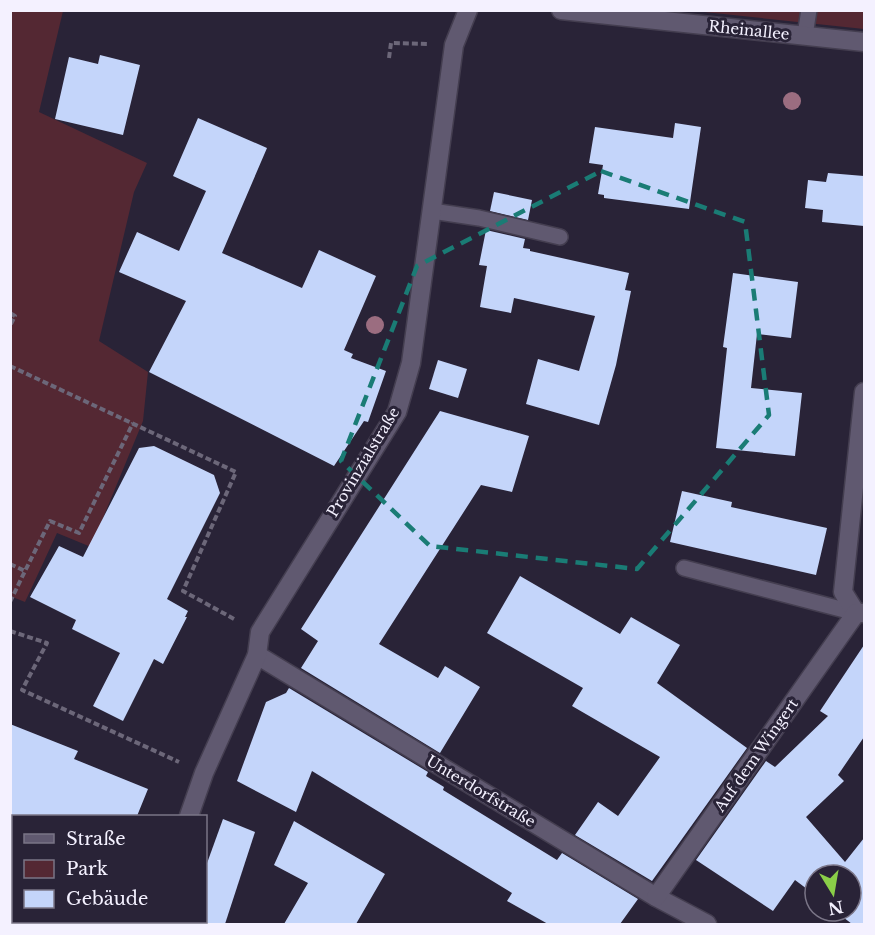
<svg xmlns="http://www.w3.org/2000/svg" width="875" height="935" font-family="'Libre Baskerville',serif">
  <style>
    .green { fill: #542833 }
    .building { fill: #c4d5fa }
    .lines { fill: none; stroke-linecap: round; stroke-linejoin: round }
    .lane-casing { stroke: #443e50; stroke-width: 18 }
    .street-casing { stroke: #443e50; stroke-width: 21 }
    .secondary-casing { stroke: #443e50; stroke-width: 21 }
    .path { stroke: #6c6779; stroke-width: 4; stroke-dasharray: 6 3; stroke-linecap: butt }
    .lane { stroke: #605970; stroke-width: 15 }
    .street { stroke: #605970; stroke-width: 18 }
    .secondary { stroke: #605970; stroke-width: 18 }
    .tree { fill: #9b6d80 }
    .marked { fill: none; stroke: #1a7c75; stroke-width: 4.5; stroke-dasharray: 12 8; stroke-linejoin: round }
    .labels { text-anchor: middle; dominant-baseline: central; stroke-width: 6; stroke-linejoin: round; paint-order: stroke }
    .street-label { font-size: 15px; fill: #f4f1ff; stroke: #292337 }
  </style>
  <rect width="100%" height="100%" fill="#292337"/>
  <g class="green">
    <path d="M10,11H63L39,112L147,163L134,192L99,341L148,372L143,421L91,547L57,533L25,602L10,596Z"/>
    <path d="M695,11H864V29Z"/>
  </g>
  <g class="building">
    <path d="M100,55L140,65L123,135L55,119L69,57L98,64Z"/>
    <path d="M198,118L267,148L222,253L302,288L319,250L376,276L344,350L353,354L351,358L386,371L368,422L364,421L334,466L149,372L186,301L119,272L137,232L179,251L206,191L173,176Z"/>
    <path d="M675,123L701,127L689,209L604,198V195L598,194L603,165L589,163L595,127L673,138Z"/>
    <path d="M828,173L864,176V226L822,222L823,210L805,208L808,180L826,182Z"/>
    <path d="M494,192L532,200L528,220L490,211Z"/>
    <path d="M486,230L525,239L523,248L530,249V251L629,273L625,290L631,291L616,365L599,425L526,404L538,359L579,371L595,316L514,298L511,313L480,307L487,266L479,265Z"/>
    <path d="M733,273L798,282L791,338L757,334L751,388L802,393L795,456L716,448L727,348L723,347Z"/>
    <path d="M438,360L467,369L458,398L429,389Z"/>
    <path d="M440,411L529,436L512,492L481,485L379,644L438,678L445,666L480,687L440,753L301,668L318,641L301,629Z"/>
    <path d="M154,446L214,475L220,493L167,599L188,611L185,617H187L163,664L154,659L123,721L93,706L120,653L72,629L76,620L30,597L59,546L83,557L139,448Z"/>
    <path d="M682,491L732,502L731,507L827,528L816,575L670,542Z"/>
    <path d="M520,576L620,634L631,617L680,645L657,683L747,748L652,881L575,835L598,802L618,816L660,757L572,706L583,688L487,633Z"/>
    <path d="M864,645V737L838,775L844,781L806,817L845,862L864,838V924H852L835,911H851V875H815V895L795,880L773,911L696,860L766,761L775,767L828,716L820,711Z"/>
    <path d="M289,688L428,772L426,776L444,787L443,790L557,860L562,853L638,899L620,924H548L507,901L512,893L312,771L296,812L237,781L266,702L286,693Z"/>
    <path d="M10,724L78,751L74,759L148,789L137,816H10Z"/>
    <path d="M223,819L255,832L225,924H206V866Z"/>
    <path d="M294,821L385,874L356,924H284L308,883L274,865Z"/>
  </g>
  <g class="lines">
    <defs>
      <g id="lane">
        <path d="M805,35L809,10"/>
        <path d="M432,211L479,218L560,237"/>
        <path d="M684,568L856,613"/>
      </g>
      <g id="street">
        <path d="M561,10L864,42"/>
        <path d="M856,613L843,592L864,392"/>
        <path d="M257,655L656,897L707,924"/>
        <path d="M189,816L204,773L257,655L260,632L397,412L411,363L454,45L468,10"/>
        <path d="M656,897L856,613H864"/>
        <path d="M149,924L150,922"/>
      </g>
      <g id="secondary">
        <path d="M10,896L14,897"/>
        <path d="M73,922L80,924"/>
      </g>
    </defs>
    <use href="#lane" class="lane-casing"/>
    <use href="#street" class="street-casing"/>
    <use href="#secondary" class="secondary-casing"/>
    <g class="path">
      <path d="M389,58L391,43L429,44"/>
      <path d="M10,313L15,316L10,326"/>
      <path d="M10,366L236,472L183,591L236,620"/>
      <path d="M10,564L25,571L50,521L79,533L133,423"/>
      <path d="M10,602L25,571"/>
      <path d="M10,631L47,643L22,690L179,762"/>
    </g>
    <use href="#lane" class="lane"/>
    <use href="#street" class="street"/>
    <use href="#secondary" class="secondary"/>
  </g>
  <g class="tree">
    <circle cx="792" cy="101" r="9"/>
    <circle cx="375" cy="325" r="9"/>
  </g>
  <path class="marked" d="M601,171L745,222L769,415L637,569L430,546L341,461L417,266Z"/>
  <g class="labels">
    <g class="street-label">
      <text transform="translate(749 30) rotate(6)">Rheinallee</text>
      <text transform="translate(363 462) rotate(-59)">Provinzialstraße</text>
      <text transform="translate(756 755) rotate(-55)">Auf dem Wingert</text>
      <text transform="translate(481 791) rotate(31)">Unterdorfstraße</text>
    </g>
  </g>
  <rect width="875" height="935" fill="none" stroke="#f4f1ff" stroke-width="24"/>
  <rect x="12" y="815" width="195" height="108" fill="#292337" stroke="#7a7587" stroke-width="1.5"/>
  <rect x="24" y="834" width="30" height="9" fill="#605970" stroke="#7a7587" stroke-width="1.5"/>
  <text x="66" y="845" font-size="18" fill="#f4f1ff">Straße</text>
  <rect x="24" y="860" width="30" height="18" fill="#542833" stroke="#7a7587" stroke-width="1.5"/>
  <text x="66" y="875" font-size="18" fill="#f4f1ff">Park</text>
  <rect x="24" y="890" width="30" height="18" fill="#c4d5fa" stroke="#7a7587" stroke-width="1.5"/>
  <text x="66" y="905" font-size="18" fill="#f4f1ff">Gebäude</text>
  <g transform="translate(833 893) rotate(169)"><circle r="28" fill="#292337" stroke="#7a7587" stroke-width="1.5"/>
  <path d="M0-4.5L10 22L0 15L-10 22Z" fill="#8ace48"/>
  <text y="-9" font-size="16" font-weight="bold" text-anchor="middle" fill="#f4f1ff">N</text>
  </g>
</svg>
